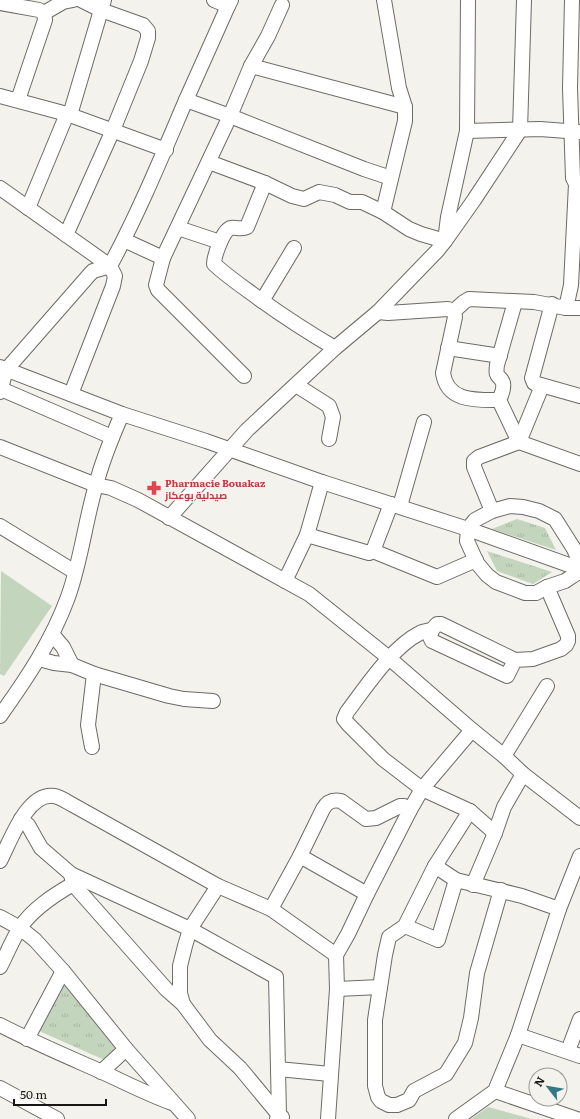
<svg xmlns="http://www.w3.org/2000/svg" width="580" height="1119" font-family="Literata,Cairo,serif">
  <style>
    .grass { fill: url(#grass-tufts) }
    .green { fill: #c4d5bd }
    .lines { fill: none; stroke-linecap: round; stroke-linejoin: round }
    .minor-casing { stroke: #6c6b66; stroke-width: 16 }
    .minor { stroke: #fff; stroke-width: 14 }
    .labels { text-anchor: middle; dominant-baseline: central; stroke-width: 3; stroke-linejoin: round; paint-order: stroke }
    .health-label { font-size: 10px; font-weight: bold; fill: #be3a42; stroke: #f3f2ec; text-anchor: start }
  </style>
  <defs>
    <pattern id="grass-tufts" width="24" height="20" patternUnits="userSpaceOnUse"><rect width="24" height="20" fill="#c4d5bd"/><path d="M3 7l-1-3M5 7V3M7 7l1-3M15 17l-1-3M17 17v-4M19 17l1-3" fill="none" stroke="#a8b6a2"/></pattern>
  </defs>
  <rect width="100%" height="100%" fill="#f3f2ec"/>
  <g class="grass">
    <path d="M517,519L545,528L556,550L492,529Z"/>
    <path d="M487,551L552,572L533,584L497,571Z"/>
    <path d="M64,979L121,1049L109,1062L39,1031Z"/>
  </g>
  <g class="green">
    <path d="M1,571L52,606L4,676L0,674Z"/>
    <path d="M488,1107L532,1119H471Z"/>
  </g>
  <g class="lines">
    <defs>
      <g id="minor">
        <path d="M214,0L228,6"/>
        <path d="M384,0L399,88L405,107"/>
        <path d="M0,3L39,10L44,13L45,20L18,100"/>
        <path d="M44,13L63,2L73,0"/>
        <path d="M251,66L405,107V121L383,212"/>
        <path d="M0,96L67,114L166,150"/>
        <path d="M186,100L230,116L364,169L391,178"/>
        <path d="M70,115L104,0"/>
        <path d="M467,131L540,129L580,132"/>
        <path d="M209,162L265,183L292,196L304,199L319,192L335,195L350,202H362L383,212L409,229L421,234L445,241L474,200L520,130L524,0"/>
        <path d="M265,183L247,227C241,230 237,227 231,228C223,229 214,257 214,264C228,277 243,287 258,298C283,316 309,333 335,348"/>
        <path d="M0,188L110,266L115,276L113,286L71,394"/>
        <path d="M28,208L67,114"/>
        <path d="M178,228L220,242"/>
        <path d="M66,235L113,130L141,61L148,38V31L143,25L101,10L81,0"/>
        <path d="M124,240L163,258L230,116L251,66L268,36L282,5"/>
        <path d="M163,258L156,285L158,290L244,376"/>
        <path d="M262,301L294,248"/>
        <path d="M515,302L497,365C495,380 500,374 503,383C504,388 501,396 499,400L519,442L580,464"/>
        <path d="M552,304L532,378L534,383L580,396"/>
        <path d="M566,308H580"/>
        <path d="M454,311L464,302L469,299L534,302L566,308L571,285L576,184L573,178L570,88L572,0"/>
        <path d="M378,312L388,313L448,309L454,311L455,317L443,373C447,402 476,400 499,400"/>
        <path d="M448,348L500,356"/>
        <path d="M0,367L122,414L206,441L322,482L468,529L580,569"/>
        <path d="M296,385L329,406L333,417L329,439"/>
        <path d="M1,389L112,437"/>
        <path d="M0,392L6,370L90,274L93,271L110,266C139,212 162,156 186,100C200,69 214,37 228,6L231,0"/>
        <path d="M0,447L96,485L111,488L138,500L309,594L389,658L472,730L504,756L523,774L580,818"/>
        <path d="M400,506L424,422"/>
        <path d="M492,511L474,467V461L479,457L519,442L542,386"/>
        <path d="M169,518L247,430L335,348L378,312L437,251L445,241L448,217L467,131L468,0"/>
        <path d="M0,526L75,572"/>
        <path d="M307,535L369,553L373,551L391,504"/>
        <path d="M373,551L437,577L476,560"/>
        <path d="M580,563L574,549L555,519L539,511L523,507L510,506L492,511L475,520L468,529L467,541L477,563L487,575L496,582L525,593H536L547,587L565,581L580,571"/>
        <path d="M285,581L307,535L322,482"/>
        <path d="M432,630C428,631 423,631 420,633C392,647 366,687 347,712L344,719L348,724L383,759L422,789L470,811L435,866L405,926L389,937L385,955L375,1020V1086L378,1097L381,1101L389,1105H397L409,1100L414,1091L446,1074L465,1043L471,1018L477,973L501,890"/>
        <path d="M52,634L63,647L72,665"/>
        <path d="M39,659L54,663L72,665L94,674L169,696L184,699L213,701"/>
        <path d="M515,660L507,676L432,641L430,637L432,630L437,624H441L515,660L533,659L561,649L566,645L568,641V636L547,587"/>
        <path d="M0,716C27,678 52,641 68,597C81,561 85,522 96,485C102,461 112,437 122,414"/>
        <path d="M92,747L88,725L94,674"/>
        <path d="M504,756L547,686"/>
        <path d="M470,811L495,833"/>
        <path d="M21,819L28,825L41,848L71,874L190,929L276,977L279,1115L277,1119"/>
        <path d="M300,856L367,894"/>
        <path d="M0,861C10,842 27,792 54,796C61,797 67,802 73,805L218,886L271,909L336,955"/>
        <path d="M435,866L456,880L522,896L559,909"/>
        <path d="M71,874L73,884L166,989L183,1004L210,1040L240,1068L279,1115L282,1117"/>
        <path d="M473,885L495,833L504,807L523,774"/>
        <path d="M271,909L300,856L323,809C327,802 332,799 341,801L366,819L376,818L400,806H404L410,810"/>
        <path d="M0,917L20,928L35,940L63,971L126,1049L188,1119"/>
        <path d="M405,926L438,940L456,880"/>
        <path d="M0,967C7,954 12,940 20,928C32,909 54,895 73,884"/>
        <path d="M337,989L380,987"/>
        <path d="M183,1004L180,993V966L185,946L190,929L218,886"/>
        <path d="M0,1025C33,1042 66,1056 100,1071C124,1082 147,1094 172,1103"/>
        <path d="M518,1035L580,1056"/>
        <path d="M27,1039L63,971"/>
        <path d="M568,1051L580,1019"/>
        <path d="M278,1069L330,1074"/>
        <path d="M101,1072L126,1049"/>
        <path d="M0,1088L57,1119"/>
        <path d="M495,1091L577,1119"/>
        <path d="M328,1119L337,989L336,955L348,934L367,894L410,810L422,789L472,730"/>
        <path d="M456,1119L495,1091L518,1035L559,909L580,856"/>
      </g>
    </defs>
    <use href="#minor" class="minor-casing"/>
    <use href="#minor" class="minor"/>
  </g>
  <defs>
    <symbol id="pharmacy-bare" viewBox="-9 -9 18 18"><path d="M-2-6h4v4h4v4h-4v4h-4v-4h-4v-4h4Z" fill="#e0444e" stroke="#f3f2ec" stroke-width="2.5" paint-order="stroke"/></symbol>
  </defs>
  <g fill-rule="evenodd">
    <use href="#pharmacy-bare" x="144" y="478" width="20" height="20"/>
  </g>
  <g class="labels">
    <g class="health-label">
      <text x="165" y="482">Pharmacie Bouakaz<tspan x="165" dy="12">صيدلية بوعكاز</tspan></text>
    </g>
  </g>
  <g transform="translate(548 1087) rotate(301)"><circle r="19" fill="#f3f2ec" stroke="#9b9a96"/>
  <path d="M0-3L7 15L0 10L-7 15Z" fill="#337885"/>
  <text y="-6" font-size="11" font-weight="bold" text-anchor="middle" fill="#161514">N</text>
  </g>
  <path d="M14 1099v6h92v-6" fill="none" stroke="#161514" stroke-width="2"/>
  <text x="20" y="1099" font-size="12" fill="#161514" stroke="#f3f2ec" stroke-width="3" paint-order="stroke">50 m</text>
</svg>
